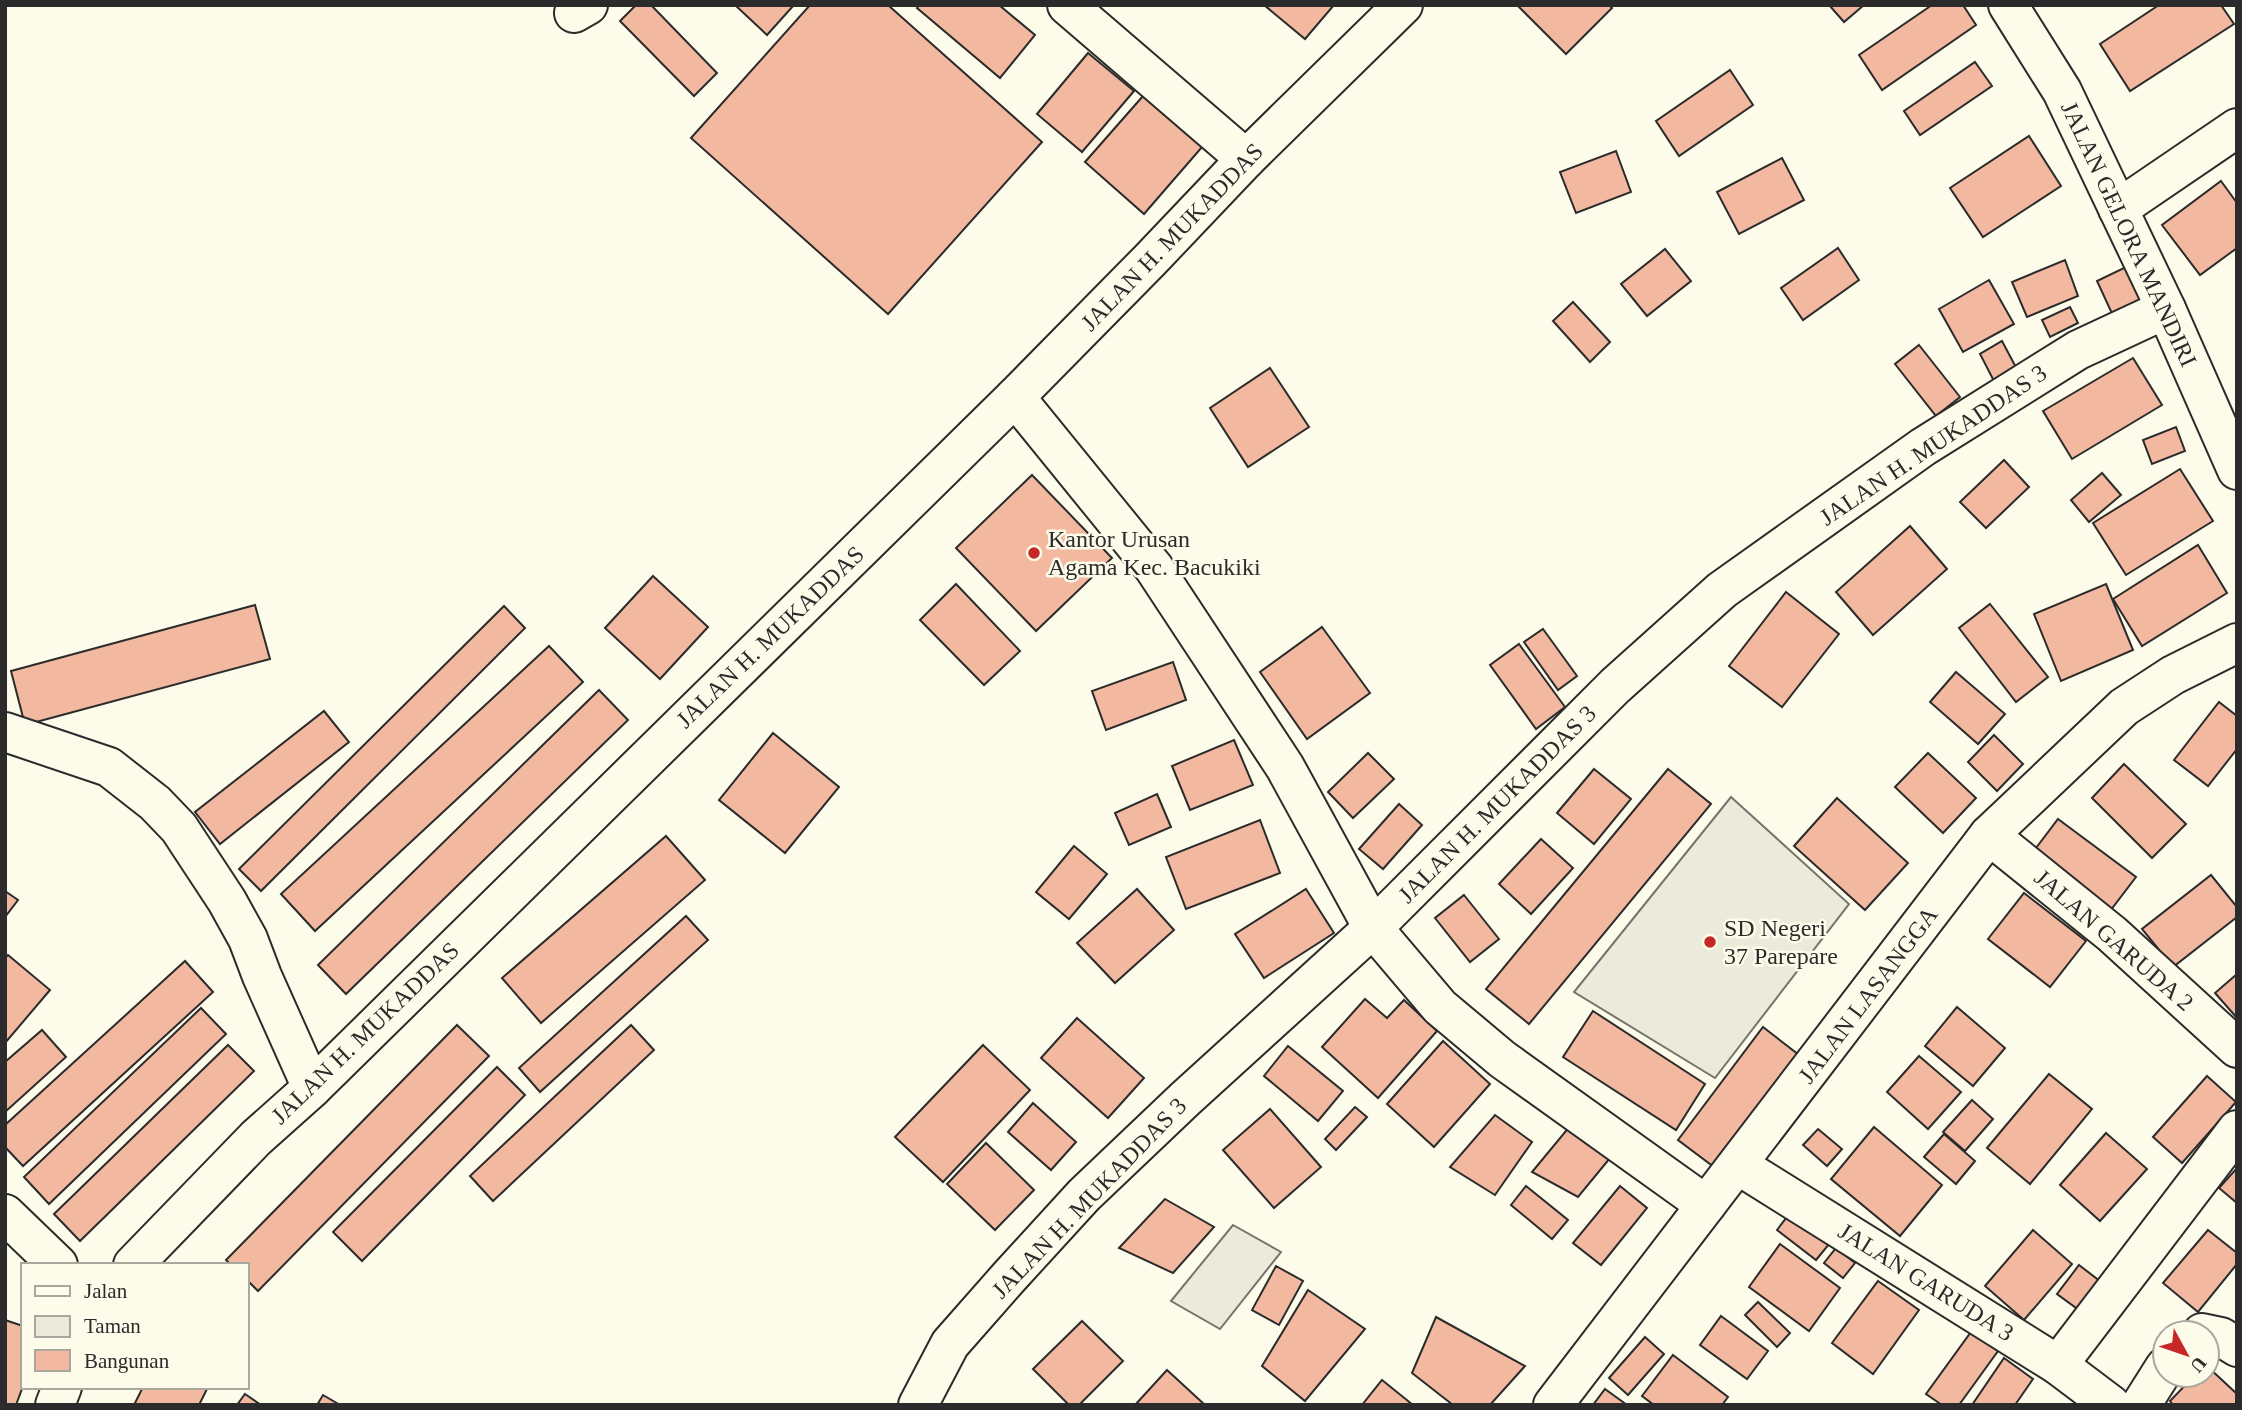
<svg xmlns="http://www.w3.org/2000/svg" width="2242" height="1410" font-family="Georgia,serif">
  <style>
    .green { fill: #ecebdb; stroke: #74746e; stroke-width: 2 }
    .building { fill: #f2b8a0; stroke: #2b2b2b; stroke-width: 2 }
    .lines { fill: none; stroke-linecap: round; stroke-linejoin: round }
    .minor-casing { stroke: #2b2b2b; stroke-width: 42 }
    .minor { stroke: #fdfbea; stroke-width: 38 }
    .poi-dot { fill: #c62828; stroke: #fdfbea; stroke-width: 2.5 }
    .labels { text-anchor: middle; dominant-baseline: central; stroke-width: 5; stroke-linejoin: round; paint-order: stroke }
    .street-label { font-size: 24px; fill: #2b2b2b; stroke: #fdfbea }
    .poi-label { font-size: 24px; fill: #2b2b2b; stroke: #fdfbea; text-anchor: start }
  </style>
  <rect width="100%" height="100%" fill="#fdfbea"/>
  <g class="green">
    <path d="M1731,797L1849,904L1715,1078L1574,992Z"/>
    <path d="M1233,1225L1281,1252L1220,1329L1171,1301Z"/>
  </g>
  <g class="building">
    <path d="M636,5H651L717,73L694,96L620,21Z"/>
    <path d="M735,5H794L767,35Z"/>
    <path d="M810,5H888L1042,142L888,314L691,138Z"/>
    <path d="M919,5H999L1035,35L1000,78L917,8Z"/>
    <path d="M1264,5H1334L1305,39Z"/>
    <path d="M1517,5H1609L1612,8L1566,54Z"/>
    <path d="M1829,5H1864L1844,22Z"/>
    <path d="M1932,5H1963L1976,25L1882,90L1859,55Z"/>
    <path d="M2159,5H2221L2234,24L2130,91L2100,44Z"/>
    <path d="M1088,53L1134,91L1082,152L1037,114Z"/>
    <path d="M1975,62L1992,86L1920,135L1904,111Z"/>
    <path d="M1730,70L1753,105L1679,156L1656,121Z"/>
    <path d="M1143,96L1202,147L1144,214L1085,162Z"/>
    <path d="M2029,136L2061,186L1983,237L1950,188Z"/>
    <path d="M1616,151L1631,192L1576,213L1560,172Z"/>
    <path d="M1782,158L1804,200L1739,234L1717,192Z"/>
    <path d="M2221,181L2237,203V248L2200,275L2162,225Z"/>
    <path d="M1838,248L1859,280L1803,320L1781,288Z"/>
    <path d="M1665,249L1691,281L1647,316L1621,284Z"/>
    <path d="M2065,260L2078,296L2027,317L2012,282Z"/>
    <path d="M2128,266L2146,306L2115,320L2097,281Z"/>
    <path d="M1989,280L2014,324L1963,352L1939,309Z"/>
    <path d="M1573,302L1610,342L1590,362L1553,321Z"/>
    <path d="M2070,307L2078,323L2050,337L2042,320Z"/>
    <path d="M2002,341L2019,373L1996,385L1980,354Z"/>
    <path d="M1919,345L1960,397L1936,416L1895,364Z"/>
    <path d="M2133,358L2162,405L2072,459L2043,411Z"/>
    <path d="M1270,368L1309,427L1248,467L1210,408Z"/>
    <path d="M2176,427L2185,451L2152,464L2143,440Z"/>
    <path d="M2004,460L2029,487L1986,528L1960,502Z"/>
    <path d="M2180,469L2213,521L2126,575L2093,523Z"/>
    <path d="M2102,473L2121,495L2089,522L2071,500Z"/>
    <path d="M1032,475L1112,558L1036,631L956,548Z"/>
    <path d="M1910,526L1947,569L1873,635L1836,592Z"/>
    <path d="M2198,545L2227,593L2142,646L2113,599Z"/>
    <path d="M653,576L708,627L660,679L605,628Z"/>
    <path d="M956,584L1020,651L984,685L920,620Z"/>
    <path d="M2106,584L2133,650L2061,681L2034,614Z"/>
    <path d="M1786,592L1839,634L1782,707L1729,666Z"/>
    <path d="M1990,604L2048,677L2016,702L1959,628Z"/>
    <path d="M255,605L270,659L25,725L11,671Z"/>
    <path d="M504,606L525,628L261,891L239,869Z"/>
    <path d="M1322,627L1370,693L1307,739L1260,672Z"/>
    <path d="M1543,629L1577,676L1558,690L1524,642Z"/>
    <path d="M1519,644L1565,707L1536,729L1490,665Z"/>
    <path d="M549,646L583,682L315,931L281,894Z"/>
    <path d="M1173,662L1186,700L1106,730L1092,691Z"/>
    <path d="M1956,672L2005,714L1978,744L1930,702Z"/>
    <path d="M599,690L628,720L346,994L318,965Z"/>
    <path d="M2219,702L2237,716V749L2208,786L2174,760Z"/>
    <path d="M324,711L349,742L220,844L195,812Z"/>
    <path d="M773,733L839,787L785,853L719,800Z"/>
    <path d="M1994,735L2023,764L1997,791L1968,762Z"/>
    <path d="M1234,740L1253,785L1190,810L1172,766Z"/>
    <path d="M1368,753L1394,779L1353,818L1328,792Z"/>
    <path d="M1928,753L1976,798L1943,833L1895,787Z"/>
    <path d="M2124,764L2186,824L2152,858L2092,798Z"/>
    <path d="M1594,769L1631,799L1594,844L1557,813Z"/>
    <path d="M1668,769L1711,804L1529,1024L1486,989Z"/>
    <path d="M1157,794L1171,827L1129,845L1115,813Z"/>
    <path d="M1837,798L1908,863L1865,910L1794,846Z"/>
    <path d="M1399,804L1422,825L1383,869L1359,849Z"/>
    <path d="M2058,819L2136,877L2110,911L2033,852Z"/>
    <path d="M1260,820L1280,873L1186,909L1166,857Z"/>
    <path d="M666,836L705,880L541,1023L502,978Z"/>
    <path d="M1541,839L1573,868L1531,914L1499,884Z"/>
    <path d="M1074,846L1107,874L1069,919L1036,892Z"/>
    <path d="M2211,875L2237,907V917L2173,967L2142,929Z"/>
    <path d="M1137,889L1174,930L1115,983L1077,943Z"/>
    <path d="M1306,889L1334,933L1264,978L1235,934Z"/>
    <path d="M5,891L18,900L5,917Z"/>
    <path d="M2024,893L2086,941L2050,987L1988,939Z"/>
    <path d="M1464,895L1499,939L1470,962L1435,918Z"/>
    <path d="M686,916L708,940L540,1092L519,1068Z"/>
    <path d="M8,955L50,990L5,1043V958Z"/>
    <path d="M185,961L213,992L23,1166L5,1147V1125Z"/>
    <path d="M2237,974V1018L2215,993Z"/>
    <path d="M1365,999L1387,1018L1404,1000L1437,1031L1378,1098L1322,1047Z"/>
    <path d="M1957,1007L2005,1048L1973,1086L1925,1046Z"/>
    <path d="M201,1008L226,1034L49,1204L24,1177Z"/>
    <path d="M1593,1011L1705,1084L1676,1130L1563,1057Z"/>
    <path d="M1077,1018L1144,1078L1108,1118L1041,1058Z"/>
    <path d="M457,1025L489,1056L258,1291L247,1280V1265H231L226,1260Z"/>
    <path d="M631,1025L654,1050L493,1201L470,1176Z"/>
    <path d="M1763,1027L1799,1055L1714,1167L1678,1140Z"/>
    <path d="M42,1030L66,1057L5,1112V1062Z"/>
    <path d="M1443,1041L1490,1084L1434,1147L1387,1104Z"/>
    <path d="M228,1045L254,1071L80,1241L54,1214Z"/>
    <path d="M983,1045L1030,1090L943,1182L895,1137Z"/>
    <path d="M1288,1046L1343,1091L1318,1121L1264,1076Z"/>
    <path d="M1919,1056L1961,1092L1928,1129L1887,1092Z"/>
    <path d="M497,1067L525,1095L362,1261L333,1232Z"/>
    <path d="M2049,1074L2092,1109L2030,1184L1987,1148Z"/>
    <path d="M2207,1076L2236,1102L2182,1163L2153,1137Z"/>
    <path d="M1972,1100L1993,1119L1965,1151L1943,1132Z"/>
    <path d="M1033,1103L1076,1142L1051,1170L1008,1132Z"/>
    <path d="M1355,1107L1367,1117L1336,1150L1325,1139Z"/>
    <path d="M1270,1109L1321,1167L1274,1208L1223,1150Z"/>
    <path d="M1495,1115L1532,1142L1495,1195L1450,1167Z"/>
    <path d="M1570,1126L1615,1152L1578,1197L1532,1172Z"/>
    <path d="M1874,1127L1942,1185L1900,1236L1831,1179Z"/>
    <path d="M1818,1129L1842,1149L1827,1166L1803,1145Z"/>
    <path d="M2106,1133L2147,1169L2100,1221L2060,1185Z"/>
    <path d="M1944,1134L1975,1161L1956,1184L1924,1157Z"/>
    <path d="M986,1143L1034,1190L995,1230L947,1184Z"/>
    <path d="M2237,1168V1203L2219,1188Z"/>
    <path d="M1526,1186L1568,1220L1552,1239L1511,1205Z"/>
    <path d="M1620,1186L1647,1208L1601,1265L1573,1243Z"/>
    <path d="M1165,1199L1214,1227L1173,1273L1119,1248Z"/>
    <path d="M1790,1213L1830,1243L1816,1260L1777,1230Z"/>
    <path d="M2033,1230L2072,1264L2024,1320L1985,1286Z"/>
    <path d="M2208,1230L2237,1253V1264L2198,1312L2163,1283Z"/>
    <path d="M1780,1244L1840,1288L1809,1331L1749,1287Z"/>
    <path d="M1836,1248L1855,1263L1843,1278L1824,1263Z"/>
    <path d="M2079,1265L2105,1285L2083,1313L2057,1294Z"/>
    <path d="M1276,1266L1303,1281L1279,1325L1252,1310Z"/>
    <path d="M1878,1281L1919,1310L1873,1374L1832,1343Z"/>
    <path d="M1308,1290L1365,1329L1305,1401L1262,1366Z"/>
    <path d="M1758,1302L1790,1333L1777,1347L1745,1315Z"/>
    <path d="M1721,1316L1768,1351L1747,1379L1700,1345Z"/>
    <path d="M1436,1317L1525,1366L1490,1405H1453L1412,1373Z"/>
    <path d="M5,1320L23,1326V1386L16,1405H5Z"/>
    <path d="M1082,1321L1123,1361L1079,1405H1069L1033,1369Z"/>
    <path d="M1971,1332L1998,1351L1959,1405H1942L1926,1394Z"/>
    <path d="M1645,1337L1664,1354L1628,1395L1609,1378Z"/>
    <path d="M1673,1355L1728,1397L1722,1405H1654L1642,1396Z"/>
    <path d="M2004,1358L2033,1379L2015,1405H1972Z"/>
    <path d="M2207,1366L2237,1394V1405H2173L2170,1401L2195,1375H2207Z"/>
    <path d="M1167,1370L1205,1405H1135Z"/>
    <path d="M1382,1380L1413,1405H1362Z"/>
    <path d="M143,1387H208L199,1405H134Z"/>
    <path d="M1605,1389L1627,1405H1593Z"/>
    <path d="M245,1394L261,1405H237Z"/>
    <path d="M323,1395L340,1405H317Z"/>
  </g>
  <g class="lines">
    <defs>
      <g id="minor">
        <path d="M1067,5L1246,159"/>
        <path d="M2008,5L2062,91L2166,309L2237,470"/>
        <path d="M574,13L588,5"/>
        <path d="M2118,209L2237,128"/>
        <path d="M1015,397L1154,568L1285,767L1373,928L1440,1007L1502,1059L1706,1205"/>
        <path d="M5,732L109,767L155,803L179,828L227,901L248,939L262,976L312,1088"/>
        <path d="M1989,835L2112,934L2237,1048"/>
        <path d="M1738,1165L2058,1365L2111,1405"/>
        <path d="M5,1214L58,1265"/>
        <path d="M133,1265L256,1138L312,1088L1015,397L1150,260L1246,159L1403,5"/>
        <path d="M2202,1333L2221,1337L2237,1347"/>
        <path d="M2058,1365L2237,1130"/>
        <path d="M55,1405L62,1387"/>
        <path d="M918,1405L950,1344L1009,1277L1084,1195L1185,1099L1373,928L1615,686L1722,590L1923,447L2078,350L2166,309"/>
        <path d="M1553,1405L1989,835L2124,707L2173,675L2237,643"/>
        <path d="M2141,1405L2165,1367"/>
      </g>
    </defs>
    <use href="#minor" class="minor-casing"/>
    <use href="#minor" class="minor"/>
  </g>
  <g class="poi-dot">
    <circle cx="1034" cy="553" r="7"/>
    <circle cx="1710" cy="942" r="7"/>
  </g>
  <g class="labels">
    <g class="street-label">
      <text transform="translate(2129 234) rotate(65)">JALAN GELORA MANDIRI</text>
      <text transform="translate(1172 237) rotate(-46)">JALAN H. MUKADDAS</text>
      <text transform="translate(1933 445) rotate(-34)">JALAN H. MUKADDAS 3</text>
      <text transform="translate(770 637) rotate(-44)">JALAN H. MUKADDAS</text>
      <text transform="translate(1497 804) rotate(-45)">JALAN H. MUKADDAS 3</text>
      <text transform="translate(2114 940) rotate(41)">JALAN GARUDA 2</text>
      <text transform="translate(1868 995) rotate(-53)">JALAN LASANGGA</text>
      <text transform="translate(365 1033) rotate(-44)">JALAN H. MUKADDAS</text>
      <text transform="translate(1089 1198) rotate(-46)">JALAN H. MUKADDAS 3</text>
      <text transform="translate(1926 1282) rotate(32)">JALAN GARUDA 3</text>
    </g>
    <g class="poi-label">
      <text x="1048" y="539">Kantor Urusan<tspan x="1048" dy="28">Agama Kec. Bacukiki</tspan></text>
      <text x="1724" y="928">SD Negeri<tspan x="1724" dy="28">37 Parepare</tspan></text>
    </g>
  </g>
  <rect width="2242" height="1410" fill="none" stroke="#2b2b2b" stroke-width="14"/>
  <rect x="21" y="1263" width="228" height="126" fill="#fdfbea" stroke="#a9a89e" stroke-width="2"/>
  <rect x="35" y="1286" width="35" height="10" fill="#fdfbea" stroke="#a9a89e" stroke-width="2"/>
  <text x="84" y="1298" font-size="21" fill="#2b2b2b">Jalan</text>
  <rect x="35" y="1316" width="35" height="21" fill="#ecebdb" stroke="#a9a89e" stroke-width="2"/>
  <text x="84" y="1333" font-size="21" fill="#2b2b2b">Taman</text>
  <rect x="35" y="1350" width="35" height="21" fill="#f2b8a0" stroke="#a9a89e" stroke-width="2"/>
  <text x="84" y="1368" font-size="21" fill="#2b2b2b">Bangunan</text>
  <g transform="translate(2186 1354) rotate(130)"><circle r="33" fill="#fdfbea" stroke="#a9a89e" stroke-width="2"/>
  <path d="M0-5L12 26L0 18L-12 26Z" fill="#c62828"/>
  <text y="-10" font-size="19" font-weight="bold" text-anchor="middle" fill="#2b2b2b">U</text>
  </g>
</svg>
